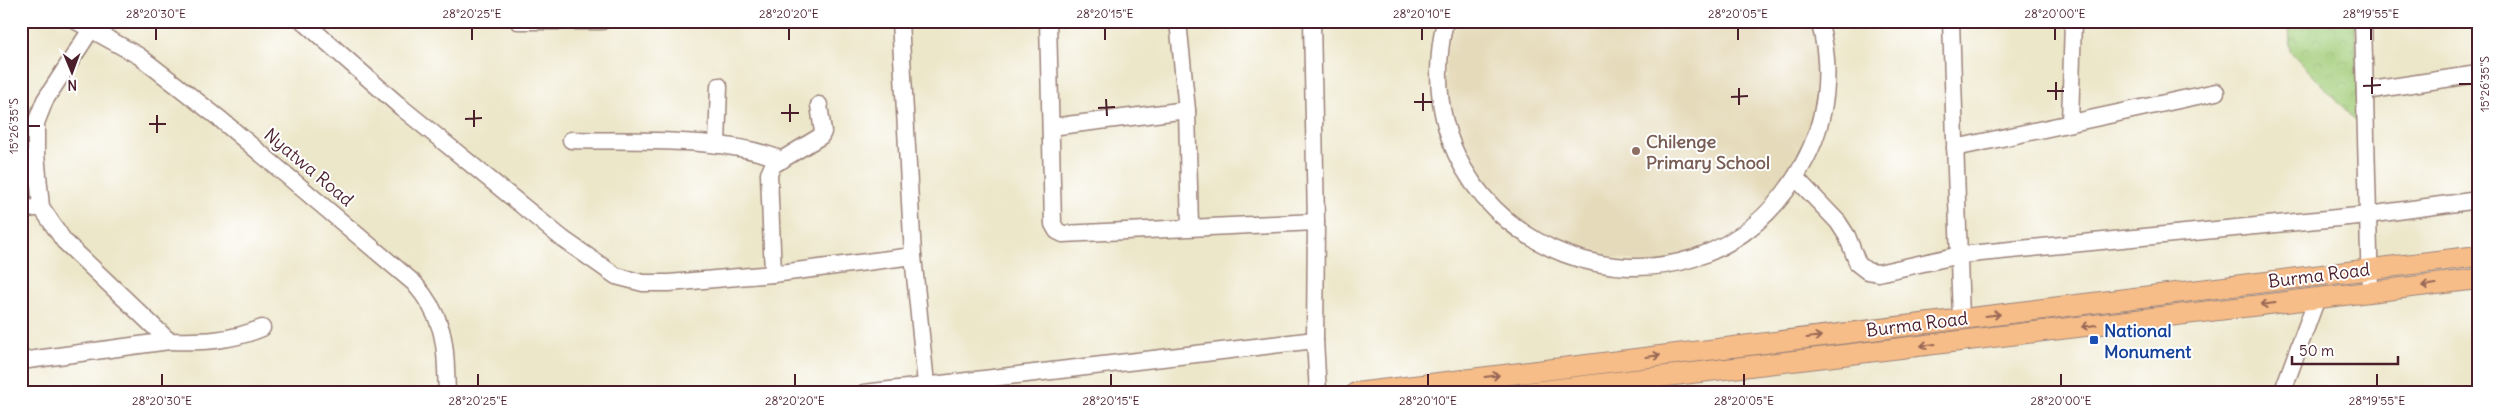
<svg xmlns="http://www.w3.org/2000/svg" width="2499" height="414" font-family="Delius,sans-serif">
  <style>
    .built { fill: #e5daba }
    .park { fill: url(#park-crowns); stroke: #767652 }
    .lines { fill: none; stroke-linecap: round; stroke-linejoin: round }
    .minor-casing { stroke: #9c837a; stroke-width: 19 }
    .major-casing { stroke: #9c837a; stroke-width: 22 }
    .minor { stroke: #fff; stroke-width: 16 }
    .major { stroke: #f7bd88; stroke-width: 20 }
    .oneway { stroke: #986655 }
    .ticks { fill: none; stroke: #4a1f2b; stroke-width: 2 }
    .education-dot { fill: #8d6e63; stroke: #fff; stroke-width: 2 }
    .transit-dot { fill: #1a4fb4; stroke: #fff; stroke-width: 2 }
    .labels { text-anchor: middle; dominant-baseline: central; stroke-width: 4; stroke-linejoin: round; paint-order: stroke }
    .education-label { font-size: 18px; font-weight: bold; fill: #785e54; stroke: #fff; text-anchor: start }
    .street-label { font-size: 18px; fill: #4a1f2b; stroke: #fff }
    .transit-label { font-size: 18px; font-weight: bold; fill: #164399; stroke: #fff; text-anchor: start }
    .neatline { fill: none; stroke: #4a1f2b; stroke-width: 2 }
    .ticks-label { font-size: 12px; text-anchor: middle; fill: #4a1f2b }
  </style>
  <defs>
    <pattern id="park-crowns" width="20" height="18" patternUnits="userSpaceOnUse" patternTransform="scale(1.25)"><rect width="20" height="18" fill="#a2cd79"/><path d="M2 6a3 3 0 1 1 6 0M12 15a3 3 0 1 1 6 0" fill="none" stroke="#8db069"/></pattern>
  </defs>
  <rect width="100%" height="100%" fill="#fff"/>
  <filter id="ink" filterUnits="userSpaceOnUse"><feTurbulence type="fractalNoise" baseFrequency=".02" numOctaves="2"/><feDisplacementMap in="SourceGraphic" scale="10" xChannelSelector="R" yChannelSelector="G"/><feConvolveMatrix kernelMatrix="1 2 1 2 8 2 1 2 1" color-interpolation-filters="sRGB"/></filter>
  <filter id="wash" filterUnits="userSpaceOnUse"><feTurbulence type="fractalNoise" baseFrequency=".0096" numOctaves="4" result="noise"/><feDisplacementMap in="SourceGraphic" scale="20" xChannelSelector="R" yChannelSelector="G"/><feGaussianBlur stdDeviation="1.12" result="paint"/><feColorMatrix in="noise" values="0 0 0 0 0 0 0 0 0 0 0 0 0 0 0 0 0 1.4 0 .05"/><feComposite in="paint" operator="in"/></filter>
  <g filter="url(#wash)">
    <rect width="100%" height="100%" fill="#ede7ca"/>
    <path class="built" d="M1454,21H1820L1828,74L1801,181L1764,220L1675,267L1546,247L1462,170L1445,96L1448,38Z"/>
    <path class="park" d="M2289,21H2355L2359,124L2290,51Z"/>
  </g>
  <g filter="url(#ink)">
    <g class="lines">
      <defs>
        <g id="minor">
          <path d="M76,21L139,56L220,119L414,283C447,321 445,345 447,393"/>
          <path d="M303,21L402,108L563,239L616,276L643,283H669L773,274L913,256"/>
          <path d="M518,21H602"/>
          <path d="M900,21L913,256L926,384"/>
          <path d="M1048,21L1053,224L1057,231L1063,234L1316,222"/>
          <path d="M1178,21L1187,110L1190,227"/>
          <path d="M1312,21L1316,222L1315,340L1318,393"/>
          <path d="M1445,21C1393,253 1696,362 1803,164C1827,121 1833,68 1819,21"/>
          <path d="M1951,21L1961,319"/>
          <path d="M2363,21L2370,292"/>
          <path d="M92,28L45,100L36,123V154L41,207L64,241L169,341C203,342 231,341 262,328"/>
          <path d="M2365,91L2478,74"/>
          <path d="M2070,123L2073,21"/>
          <path d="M1051,127L1187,110"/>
          <path d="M571,140C634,142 725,136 782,160"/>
          <path d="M717,145L719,86"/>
          <path d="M1955,148L2216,92"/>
          <path d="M1796,178L1838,222L1847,236L1858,264L1867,271L1878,273L1960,255L2368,215L2478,200"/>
          <path d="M21,210L41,207"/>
          <path d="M773,274L769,174L773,165L821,136L823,132L819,105"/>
          <path d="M21,361L169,341"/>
          <path d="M864,393L1315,340"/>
          <path d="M2282,393L2317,298"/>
        </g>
        <g id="major">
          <path d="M1356,393L2478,256"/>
          <path d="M1525,393L2478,279"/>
        </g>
      </defs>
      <use href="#minor" class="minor-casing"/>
      <use href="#major" class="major-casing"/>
      <use href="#minor" class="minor"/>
      <use href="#major" class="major"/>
    </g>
    <defs><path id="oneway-shaft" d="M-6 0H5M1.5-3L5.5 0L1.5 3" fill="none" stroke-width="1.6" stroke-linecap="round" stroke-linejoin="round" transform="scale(1.25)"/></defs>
    <g class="oneway">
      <use href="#oneway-shaft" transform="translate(2429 285) rotate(173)"/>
      <use href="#oneway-shaft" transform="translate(2268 304) rotate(173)"/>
      <use href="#oneway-shaft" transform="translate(1993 315) rotate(-7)"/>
      <use href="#oneway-shaft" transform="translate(2089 326) rotate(173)"/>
      <use href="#oneway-shaft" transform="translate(1814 337) rotate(-7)"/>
      <use href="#oneway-shaft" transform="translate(1928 345) rotate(173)"/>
      <use href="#oneway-shaft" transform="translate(1653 356) rotate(-7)"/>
      <use href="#oneway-shaft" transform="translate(1492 376) rotate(-7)"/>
    </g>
  </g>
  <path class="ticks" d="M156,28V40M472,28V40M789,28V40M1105,28V40M1422,28V40M1738,28V40M2055,28V40M2371,28V40M2372,77V94M2056,82V100M2459,84H2472M2363,86L2381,85M1739,88V105M2047,91H2064M1423,93V111M1731,97L1748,96M1106,99L1107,116M1414,102H1432M790,104V122M1098,108L1115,107M474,110V127M781,113H799M157,115V133M465,119L482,118M149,124H166M28,126H40M162,374V386M478,374V386M795,374V386M1111,374V386M1428,374V386M1744,374V386M2061,374V386M2377,374V386"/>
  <circle class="education-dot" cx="1636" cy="151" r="5"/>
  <rect class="transit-dot" x="2089" y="335" width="10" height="10" rx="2.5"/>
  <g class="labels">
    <g class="education-label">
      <text x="1646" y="141">Chilenge<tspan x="1646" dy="21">Primary School</tspan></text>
    </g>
    <g class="street-label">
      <text transform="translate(309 167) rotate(40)">Nyatwa Road</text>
      <text transform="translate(2319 275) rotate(-7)">Burma Road</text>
      <text transform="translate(1917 324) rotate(-7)">Burma Road</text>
    </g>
    <g class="transit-label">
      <text x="2104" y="330">National<tspan x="2104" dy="21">Monument</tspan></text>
    </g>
  </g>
  <rect width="2499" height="414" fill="none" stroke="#fff" stroke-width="55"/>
  <g transform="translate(72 72) rotate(179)" stroke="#ffffff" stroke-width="4" paint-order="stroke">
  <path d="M0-4L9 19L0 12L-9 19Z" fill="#4a1f2b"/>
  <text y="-8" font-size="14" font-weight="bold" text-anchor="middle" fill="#4a1f2b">N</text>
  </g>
  <path d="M2292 356v8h106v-8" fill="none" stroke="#4a1f2b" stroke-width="2.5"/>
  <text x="2299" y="356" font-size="15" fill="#4a1f2b" stroke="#ffffff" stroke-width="4" paint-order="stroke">50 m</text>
  <rect x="28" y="28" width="2444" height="358" class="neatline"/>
  <g class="ticks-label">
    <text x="156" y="18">28°20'30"E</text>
    <text x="472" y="18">28°20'25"E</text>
    <text x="789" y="18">28°20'20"E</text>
    <text x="1105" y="18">28°20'15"E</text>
    <text x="1422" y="18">28°20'10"E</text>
    <text x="1738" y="18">28°20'05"E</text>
    <text x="2055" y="18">28°20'00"E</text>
    <text x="2371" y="18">28°19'55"E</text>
    <text transform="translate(2485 84) rotate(-90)" y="4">15°26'35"S</text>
    <text transform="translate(14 126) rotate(-90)" y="4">15°26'35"S</text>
    <text x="162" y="405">28°20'30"E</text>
    <text x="478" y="405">28°20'25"E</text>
    <text x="795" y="405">28°20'20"E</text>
    <text x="1111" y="405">28°20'15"E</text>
    <text x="1428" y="405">28°20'10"E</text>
    <text x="1744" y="405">28°20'05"E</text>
    <text x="2061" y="405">28°20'00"E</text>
    <text x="2377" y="405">28°19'55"E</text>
  </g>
</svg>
